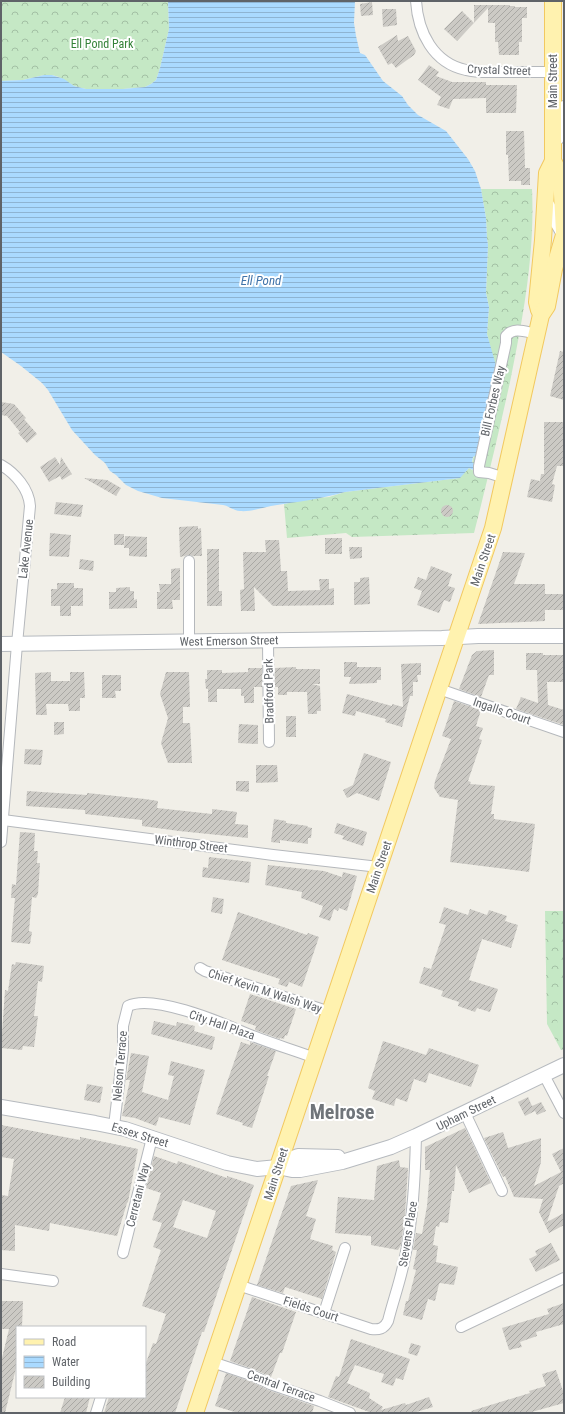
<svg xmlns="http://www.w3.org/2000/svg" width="565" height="1414" font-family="'Roboto Condensed',sans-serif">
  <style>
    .forest { fill: url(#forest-crowns) }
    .garden { fill: #c5e8c5 }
    .water { fill: url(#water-rules) }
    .building { fill: url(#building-hatch); fill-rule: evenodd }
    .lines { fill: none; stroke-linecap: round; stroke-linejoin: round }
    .street-casing { stroke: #b5b8bc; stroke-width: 12 }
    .secondary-casing { stroke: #b6babf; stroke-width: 16 }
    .primary-casing { stroke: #f2c960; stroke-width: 18 }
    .street { stroke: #fff; stroke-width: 10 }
    .secondary { stroke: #fff; stroke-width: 14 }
    .primary { stroke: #fff2af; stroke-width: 16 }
    .labels { text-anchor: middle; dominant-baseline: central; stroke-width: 4; stroke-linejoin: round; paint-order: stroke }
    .park-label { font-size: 12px; fill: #348238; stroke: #fff }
    .street-label { font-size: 12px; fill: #5f6368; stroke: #fff }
    .water-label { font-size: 13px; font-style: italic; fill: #4174aa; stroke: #fff }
    .town-label { font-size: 20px; font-weight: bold; fill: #70757a; stroke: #fff }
  </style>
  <defs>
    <pattern id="forest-crowns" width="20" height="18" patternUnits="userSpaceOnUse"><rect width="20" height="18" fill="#c5e8c5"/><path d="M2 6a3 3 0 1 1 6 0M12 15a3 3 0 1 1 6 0" fill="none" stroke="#a3c0a4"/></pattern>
    <pattern id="water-rules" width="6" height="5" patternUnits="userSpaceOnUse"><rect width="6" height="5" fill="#aadaff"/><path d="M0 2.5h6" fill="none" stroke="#8eb4d2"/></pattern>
    <pattern id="building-hatch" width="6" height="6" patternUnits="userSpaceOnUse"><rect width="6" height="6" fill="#cccac5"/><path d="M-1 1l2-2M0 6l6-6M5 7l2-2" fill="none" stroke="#a9a8a4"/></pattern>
  </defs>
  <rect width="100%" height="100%" fill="#f1efe8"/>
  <g class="forest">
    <path d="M1,1H168L169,29L160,68L156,80L151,84L145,87L123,89H86L74,86L59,77L52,75H44L23,80L1,81Z"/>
    <path d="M481,189H532C535,254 523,318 510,382C499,432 487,482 474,533L352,537L346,533L287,538L284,504L306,499L329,497L345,492L459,478L469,468L474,471L477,466L472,463L491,390V350L487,334L489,307L486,293L488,245L487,238L486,218Z"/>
    <path d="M545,911H564V1049L561,1050L547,1024Z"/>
  </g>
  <path class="garden" d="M558,993H564V1034H557Z"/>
  <path class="water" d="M168,1H355L354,23L356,36L360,53L365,55L383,81L402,96L408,105L418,115L446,131L468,159L475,171L481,189L486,218L487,238L488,245L486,293L489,307L487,334L497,369L488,402L480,453L473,457L472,462L477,466L475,471L469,468L460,478L345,492C321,499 296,502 271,506C261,508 250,512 240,511C234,511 229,506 223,505L162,498L138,491L126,485L116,475L110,471L105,463L95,455L72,430L48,390L42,383L21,366L1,352V81L23,80L44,75H52L64,79L74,86L86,89H123L145,87L151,84L156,80L160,68L169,29Z"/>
  <g class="building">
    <path d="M372,2L373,15L361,16L360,4Z"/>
    <path d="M474,5H510V6H515V7H527V18H522V42H519V55H499L498,42H495V23H488V8L457,41L444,29L462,11L474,23Z"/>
    <path d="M382,9H396L397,25L383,27Z"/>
    <path d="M397,35L398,41L408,36L416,51L414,55L396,68L392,63L388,65L378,47Z"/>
    <path d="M429,65L439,72L436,76L452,82H486V85H517L516,113H486V98L453,99L449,109L437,105L441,97L418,80Z"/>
    <path d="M506,131H524L525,168H530V185H521V181H509L508,155H506Z"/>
    <path d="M560,351L564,352V400L550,396Z"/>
    <path d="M1,402L14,404L26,418L24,419L37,434L27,443L18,433L20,432L7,416L1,415Z"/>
    <path d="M544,422H564V466H557L552,484L555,485L552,502L527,497L531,479L540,481L541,474H544Z"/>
    <path d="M55,457L60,465L61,457L72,474L62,480L60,476L49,482L40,467Z"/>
    <path d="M84,478L107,480L121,488L116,496Z"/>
    <path d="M56,502L83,505L81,517L54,514Z"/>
    <circle cx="447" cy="511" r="6"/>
    <path d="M198,526V529L201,528L202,556H193L189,555L180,557L179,527Z"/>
    <path d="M50,533L71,535L69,557L49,556Z"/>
    <rect x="114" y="534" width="10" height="11"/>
    <path d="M125,536L147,537V557L129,556V548H124Z"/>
    <rect x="325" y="538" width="17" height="16"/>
    <path d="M265,540H279L281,571H287L288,591L320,590L319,579H329V589L334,588V605L273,606L254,587L255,611H241L240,590L244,589L243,552H266Z"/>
    <path d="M349,547H362V558L350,559Z"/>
    <path d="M207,549H219V591H222V606H207Z"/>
    <path d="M503,552L525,553L514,584H545V594H564V610H545V621L478,624Z"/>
    <path d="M80,559L94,561L93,571L79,569Z"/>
    <path d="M431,566L452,574L448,586L455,588L450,602L444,600L439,613L417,605L422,591L414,588L418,577L426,580Z"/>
    <path d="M180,568V600H172L173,609H157V592H160L159,584H171V569Z"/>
    <path d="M369,577L370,604L354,605V582H360V578Z"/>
    <path d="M57,583H74V588H83V606H71V616H60V606H51V589H57Z"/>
    <path d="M130,587V591H134V600L137,599V608L109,609V592H116V588Z"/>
    <path d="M494,650V675H489L481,697L459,689L472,655L477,651Z"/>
    <path d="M526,653H543V655H564V682H547L548,705L564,710V725L516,709L521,697L538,703L537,670H526Z"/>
    <path d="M344,662H357V667H381V680H377V683L349,684L351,677H344Z"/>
    <path d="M421,663V675H417L418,682H413V696H410L402,727L385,722L386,719L356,711L355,716L342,713L347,694L392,706V704L403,707L401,664Z"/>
    <path d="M296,667V669H320V684H312L320,686L321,711H317V714H308L307,692H287V695H278V687H275V668Z"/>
    <path d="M248,668H262V687H254V703H244V696H241V689H217V702H208V689H206L205,679H207V670H222V673L248,672Z"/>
    <path d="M51,672V681H70V672H84L85,698H80V711H69L68,704H46L47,715H36L35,673Z"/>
    <path d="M166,672H189L190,707H183V723H190L192,763H168L161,743L168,718L160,694Z"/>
    <path d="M102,675H121V691H115L116,698H102Z"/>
    <path d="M454,701L481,710L476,726L483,728L479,739L482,740L468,781L471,782L470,784L495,786L491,814H494V819L535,824L529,872L450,862L458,800L440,797L434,788L435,781L451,739L442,736Z"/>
    <rect x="286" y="716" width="10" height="21"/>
    <path d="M54,722H64V734L54,735Z"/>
    <path d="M239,724L258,725V744L238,743Z"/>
    <path d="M25,749L43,750L41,765L24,764Z"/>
    <path d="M364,753L391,762L379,801L357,793L347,798L343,790L353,785Z"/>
    <path d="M256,765H277L278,782L256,783Z"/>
    <path d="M236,781H249V792L236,791Z"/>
    <path d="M27,791L87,795V793L145,799L158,801L157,808L212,814V809L237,812L235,824L248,825V838L179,831L142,826V820L85,814V810L26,806Z"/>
    <path d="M274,819L286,821V823L308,826L307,827L312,828L311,838H308V844L280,840V843L271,842Z"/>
    <path d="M337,823L367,832L363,846L342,839L344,836L334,833Z"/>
    <path d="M20,832L35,833L34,851H38L37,863H40L38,894L36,898L32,897L29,931L32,932L30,944L11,942L15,898H11L12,884L16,885Z"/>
    <path d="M209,857L251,862L249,883L202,877L203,867L208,868Z"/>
    <path d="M268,865L324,871L342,877L343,872L357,876L347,911L339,908L338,911L334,909L330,921L319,917L323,906L301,898L302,892L265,885Z"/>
    <path d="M213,897L224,899L222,914L211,912Z"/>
    <path d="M444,907L468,915L470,909L487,915L489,910L507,916L505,921L518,925L511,948L482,939L469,980L498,989L490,1012L477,1008L475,1012L458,1006L459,1002L441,996L443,991L419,983L424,967L431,969L446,925L439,923Z"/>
    <path d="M238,912L307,935L308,933L319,937L302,987L289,982L287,987L278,984L280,979L222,960Z"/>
    <path d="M16,962L44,966L42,982L38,981L34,1016H38L34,1047L23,1046L22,1050L1,1048L5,990L8,991L12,964L15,965Z"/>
    <path d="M250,994L296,1009L287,1036L285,1035L284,1039L280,1038V1039L255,1030L256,1026L241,1021Z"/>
    <path d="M154,1021L176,1026L177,1022L195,1026L194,1031L215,1037L212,1050L151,1034Z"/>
    <path d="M383,1041L426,1055L429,1048L479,1065L471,1087L429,1073L426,1083L414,1079L407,1102L396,1098L394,1106L372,1099L375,1091L368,1088Z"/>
    <path d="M241,1042L250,1045V1042L276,1051L267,1076H269L252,1128L242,1125L243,1123L216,1114Z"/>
    <path d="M131,1053L149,1056L142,1092L168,1100L174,1076L168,1075L171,1061L205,1070L190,1125L159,1117L156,1126L135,1118L122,1116L130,1080H126Z"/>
    <path d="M87,1084L103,1087L100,1103L84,1100Z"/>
    <path d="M528,1097L532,1106L541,1102L546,1111L537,1115L535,1111L525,1116L518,1102Z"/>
    <path d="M1,1125L80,1140V1137L138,1149L128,1202L127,1203L117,1236L50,1223L49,1231L15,1225V1251L1,1250V1195L8,1196L14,1159L1,1157Z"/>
    <path d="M465,1128L491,1183L469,1193L456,1165L454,1191H452L448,1223L440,1222L439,1227L436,1226L433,1245L438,1246L436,1262L458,1267L454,1285L440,1283L439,1284L435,1301L428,1299L422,1320L403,1315L406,1301H408L416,1270L413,1269L417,1250H413L416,1233L422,1234L427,1206L430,1170H425V1147Z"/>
    <path d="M503,1132L508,1148L541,1138V1162L534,1186L561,1172L552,1154L564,1148V1183L559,1186L547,1222L564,1213V1225L549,1233L539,1212L543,1199L514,1197L505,1176L503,1177L484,1138Z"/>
    <path d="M154,1156L177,1164L178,1161L227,1178V1176L254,1185L204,1332H202L175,1413H104L109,1397H145V1366L153,1343L156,1344L166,1314L142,1306L161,1250L153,1247L162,1223L152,1220L161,1193L146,1188ZM183,1200L216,1211L207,1238L173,1227Z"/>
    <path d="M399,1160L400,1167L408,1168L405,1214L401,1245L398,1250L371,1245V1236L335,1233L338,1197L374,1200L377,1166Z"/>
    <path d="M318,1180L306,1216L316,1219L310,1239L333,1246L332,1250L336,1252L322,1299L285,1287L283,1293L257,1285L291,1186Z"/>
    <path d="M551,1243L560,1260L536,1272L529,1259L537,1255L535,1251Z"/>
    <path d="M252,1297L296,1312L282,1353H280L271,1377L256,1370L230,1361Z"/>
    <path d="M1,1301H23L22,1327H17V1364L5,1413H1V1362L9,1329H1Z"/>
    <path d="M564,1303V1324L536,1332L537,1336L520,1342L522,1347L509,1350L502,1328L549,1314L547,1309Z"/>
    <path d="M351,1339L410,1359L403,1380L396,1378L393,1386L381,1382L384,1374L355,1365L347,1383L370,1393L369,1398L383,1407L381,1410L405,1403L406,1405L429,1397L433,1407L413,1413H372L328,1397L336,1376L339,1377Z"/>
    <path d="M411,1343L421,1346L417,1356L408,1353Z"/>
    <path d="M556,1370L564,1394V1403L528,1413H472L471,1411L530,1393L529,1391L546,1386L542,1374Z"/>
    <path d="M226,1373L252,1382L268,1390L314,1406L312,1413H238L215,1406Z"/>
    <path d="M65,1397H90L86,1413H60Z"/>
  </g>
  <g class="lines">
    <defs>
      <g id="street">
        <path d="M416,1C418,32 433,63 466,70C477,73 489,72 500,72C518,72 535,72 553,72"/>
        <path d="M1,465C15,473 29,489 30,506L17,644L1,842"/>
        <path d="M505,478L489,473L479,472V466L506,343V336C514,326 526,332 537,334"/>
        <path d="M189,561V642"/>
        <path d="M268,641L269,742"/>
        <path d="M439,689L564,732"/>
        <path d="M3,820L273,855L379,867"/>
        <path d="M200,968L205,971L330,1012"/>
        <path d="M544,1075L564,1113"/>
        <path d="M465,1113L502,1191"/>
        <path d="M114,1126L123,1050V1026L128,1006C152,994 218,1021 243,1032C266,1042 291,1049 315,1058"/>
        <path d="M123,1253L152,1138"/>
        <path d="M1,1274L53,1281"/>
        <path d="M238,1285L371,1329C379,1330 384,1329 388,1321C393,1301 400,1282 404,1262C413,1220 415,1179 416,1136"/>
        <path d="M324,1313L345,1248"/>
        <path d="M461,1327L564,1278"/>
        <path d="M212,1362L254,1376L270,1384L320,1401L350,1413"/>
        <path d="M96,1413L101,1397"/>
      </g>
      <g id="secondary">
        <path d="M557,138L564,108"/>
        <path d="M546,203L564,234"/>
        <path d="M1,644L442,638L478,636H564"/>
        <path d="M1,1107L95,1123L125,1129L227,1163L257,1169L278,1167L292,1170H300L342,1162L391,1147L416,1136L564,1065"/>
        <path d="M278,1167L290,1159L298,1156L338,1157"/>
      </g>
      <g id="primary">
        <path d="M553,1V161L561,175L564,232"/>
        <path d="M539,310L537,302L543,240L547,173L553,161"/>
        <path d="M195,1413L493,528L541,315L547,306L554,269L564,235"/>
      </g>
    </defs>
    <use href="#street" class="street-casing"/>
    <use href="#secondary" class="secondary-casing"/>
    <use href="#primary" class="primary-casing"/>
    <use href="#street" class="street"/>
    <use href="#secondary" class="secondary"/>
    <use href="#primary" class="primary"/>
  </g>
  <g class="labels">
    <g class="park-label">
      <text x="102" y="44">Ell Pond Park</text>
    </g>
    <g class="street-label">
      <text transform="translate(499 70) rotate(2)">Crystal Street</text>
      <text transform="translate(553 81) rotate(-90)">Main Street</text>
      <text transform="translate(493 401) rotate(-77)">Bill Forbes Way</text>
      <text transform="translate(26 549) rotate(-84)">Lake Avenue</text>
      <text transform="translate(483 560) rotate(-71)">Main Street</text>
      <text transform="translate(229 641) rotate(-1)">West Emerson Street</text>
      <text transform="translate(269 691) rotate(-91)">Bradford Park</text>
      <text transform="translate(502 711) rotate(19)">Ingalls Court</text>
      <text transform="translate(191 844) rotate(7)">Winthrop Street</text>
      <text transform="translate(379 867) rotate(-71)">Main Street</text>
      <text transform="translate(265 991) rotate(18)">Chief Kevin M Walsh Way</text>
      <text transform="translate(222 1025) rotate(19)">City Hall Plaza</text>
      <text transform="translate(120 1066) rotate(-85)">Nelson Terrace</text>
      <text transform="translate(466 1113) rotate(-26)">Upham Street</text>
      <text transform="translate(140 1135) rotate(17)">Essex Street</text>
      <text transform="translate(276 1174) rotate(-72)">Main Street</text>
      <text transform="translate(138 1195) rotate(-76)">Cerretani Way</text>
      <text transform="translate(408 1234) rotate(-81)">Stevens Place</text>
      <text transform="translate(311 1309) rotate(18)">Fields Court</text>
      <text transform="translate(281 1386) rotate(20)">Central Terrace</text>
    </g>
    <g class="water-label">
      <text x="261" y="280">Ell Pond</text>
    </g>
    <g class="town-label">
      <text x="342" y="1112">Melrose</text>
    </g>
  </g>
  <rect width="565" height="1414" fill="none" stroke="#5f6368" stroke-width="4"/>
  <rect x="16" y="1326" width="130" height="72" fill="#ffffff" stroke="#bfc1c3"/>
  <rect x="24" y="1339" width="20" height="6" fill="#fff2af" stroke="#bfc1c3"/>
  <text x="52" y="1346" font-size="12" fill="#5f6368">Road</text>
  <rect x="24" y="1356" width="20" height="12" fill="url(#water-rules)" stroke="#bfc1c3"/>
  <text x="52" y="1366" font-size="12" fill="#5f6368">Water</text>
  <rect x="24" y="1376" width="20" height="12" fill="url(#building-hatch)" stroke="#bfc1c3"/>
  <text x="52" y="1386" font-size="12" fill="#5f6368">Building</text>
</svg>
